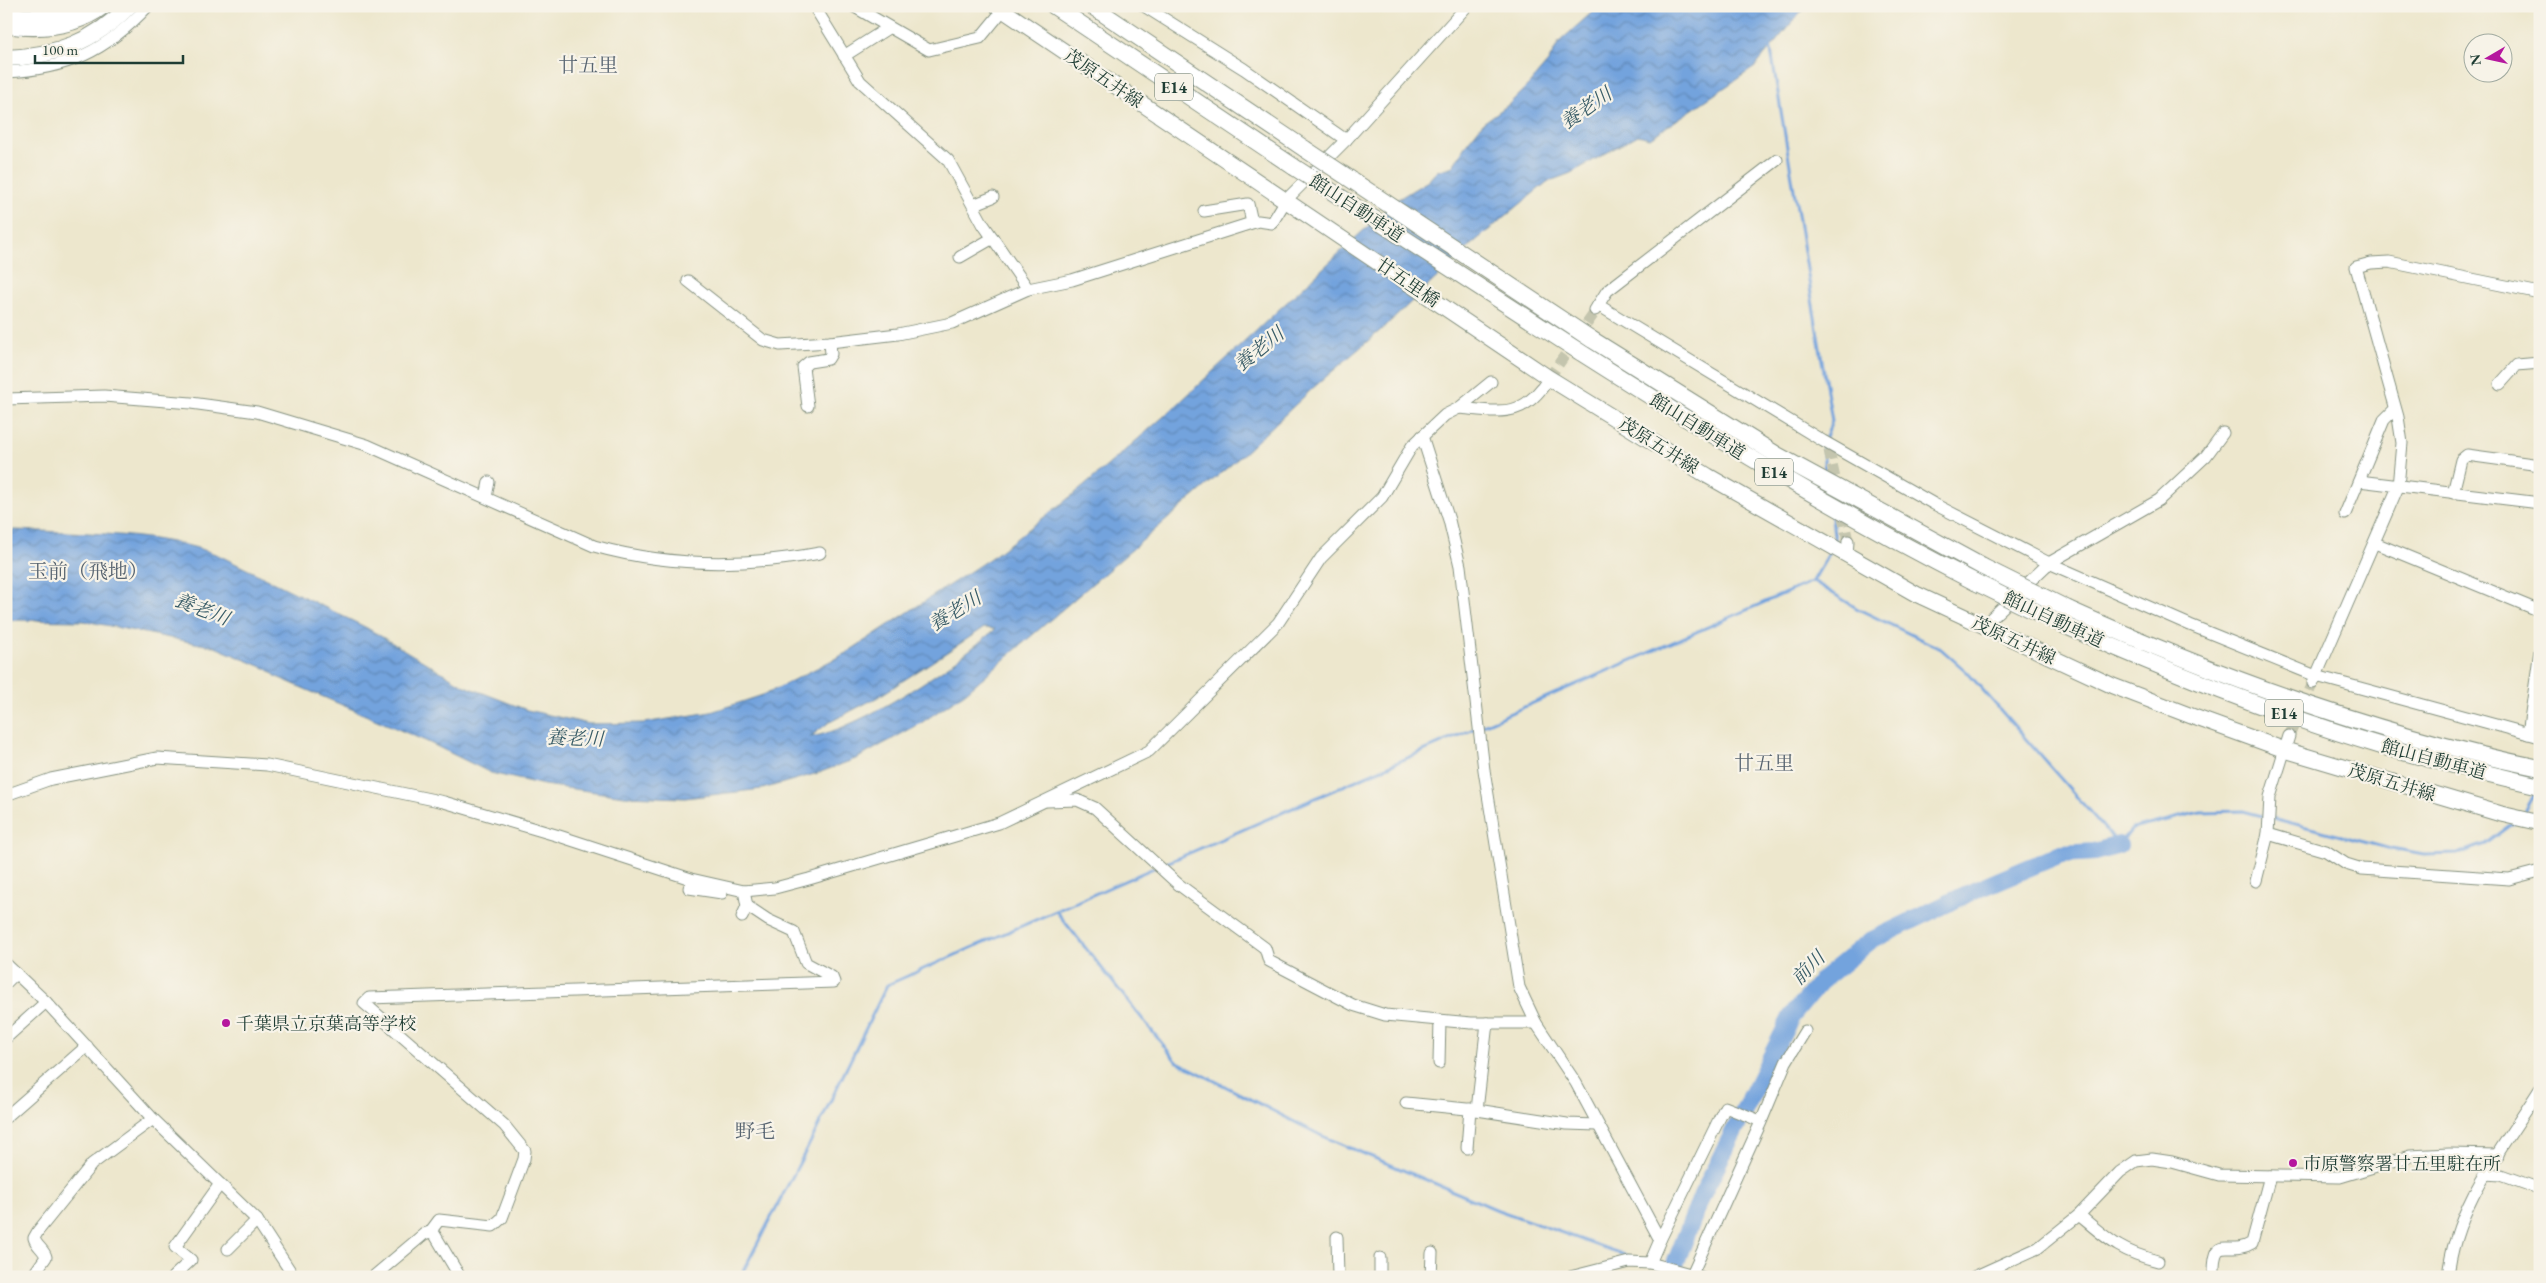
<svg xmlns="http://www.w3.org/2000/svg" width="2546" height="1283" font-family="'EB Garamond','Noto Serif JP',serif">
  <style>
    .water { fill: url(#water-waves); stroke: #497088; fill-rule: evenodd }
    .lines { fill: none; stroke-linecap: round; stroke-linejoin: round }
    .stream { stroke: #73a3dd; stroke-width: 3 }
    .river { stroke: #73a3dd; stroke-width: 18 }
    .minor-tunnel { stroke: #c4c5ae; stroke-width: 11; stroke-dasharray: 11 5.5; stroke-linecap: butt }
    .minor-casing { stroke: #869280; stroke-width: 13 }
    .major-casing { stroke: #869280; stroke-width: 17 }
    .highway-casing { stroke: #869280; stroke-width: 18 }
    .minor { stroke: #fff; stroke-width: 11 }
    .major { stroke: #fff; stroke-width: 15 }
    .highway { stroke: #fff; stroke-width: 16 }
    .highway-bridge-casing { stroke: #869280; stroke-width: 18; stroke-linecap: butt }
    .highway-bridge { stroke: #fff; stroke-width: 16 }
    .poi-dot { fill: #b5179e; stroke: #f7f3e8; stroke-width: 2 }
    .labels { text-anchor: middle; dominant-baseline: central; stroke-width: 4.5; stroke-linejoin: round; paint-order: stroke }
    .shield { fill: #f7f3e8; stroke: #60746a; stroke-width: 1 }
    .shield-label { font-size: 16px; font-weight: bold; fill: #1f3d34 }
    .street-label { font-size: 18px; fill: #1f3d34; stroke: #f7f3e8 }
    .poi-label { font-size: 18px; fill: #1f3d34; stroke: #f7f3e8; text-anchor: start }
    .water-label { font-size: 19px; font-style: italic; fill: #385c67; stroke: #f7f3e8 }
    .quarter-label { font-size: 20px; fill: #586571; stroke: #f7f3e8 }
  </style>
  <defs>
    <pattern id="water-waves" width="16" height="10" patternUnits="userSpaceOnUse" patternTransform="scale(1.25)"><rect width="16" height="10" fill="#73a3dd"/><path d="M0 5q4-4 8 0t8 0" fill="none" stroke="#5e86b4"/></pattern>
  </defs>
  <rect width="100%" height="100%" fill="#f7f3e8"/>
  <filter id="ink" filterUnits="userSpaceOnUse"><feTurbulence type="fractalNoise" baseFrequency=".02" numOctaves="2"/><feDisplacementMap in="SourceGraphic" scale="10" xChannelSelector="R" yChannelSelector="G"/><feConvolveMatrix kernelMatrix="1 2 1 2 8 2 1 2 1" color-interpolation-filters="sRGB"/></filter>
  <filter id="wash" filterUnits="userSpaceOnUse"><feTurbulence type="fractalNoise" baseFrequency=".0096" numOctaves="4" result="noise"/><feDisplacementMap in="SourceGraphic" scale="20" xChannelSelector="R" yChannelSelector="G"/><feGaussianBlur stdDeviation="1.12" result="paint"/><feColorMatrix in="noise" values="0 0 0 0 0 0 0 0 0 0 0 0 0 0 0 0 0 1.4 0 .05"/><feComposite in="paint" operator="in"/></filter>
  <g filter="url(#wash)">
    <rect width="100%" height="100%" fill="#ede7cd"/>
    <path class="water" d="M1599,6H1808L1797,16L1755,67L1650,138L1638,135L1571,173L1547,182L1473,243L1389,323L1313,388L1241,456L965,693L921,723L858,758L818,773L762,789L685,798L625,796L544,785L491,773L428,742L277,677L267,669L215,647L85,621L6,620V531L15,530C77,533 161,532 218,555L367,628L465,686L527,710L589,724L644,723L711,712L766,694L846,653L995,555L1083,487L1178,404L1395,201L1428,181L1437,171L1453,166L1467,143L1483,123L1508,105L1530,83L1548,62L1559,42ZM984,628L995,629C958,663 859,730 810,737L828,723L878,697Z"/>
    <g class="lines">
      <g class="stream">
        <path d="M1770,44L1832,421L1825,439"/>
        <path d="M1823,445L1825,476"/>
        <path d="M1831,511L1835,542"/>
        <path d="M1813,581L1858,609L1941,649L1967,672L2119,845L2132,829L2200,812L2243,811L2266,817"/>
        <path d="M2523,815L2537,790"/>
        <path d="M2272,818L2391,849L2424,855L2457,854L2486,844L2515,822"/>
        <path d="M1162,865L1813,581L1831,550"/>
        <path d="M1056,911L1176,1061L1322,1136L1498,1210L1630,1257"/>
        <path d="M740,1277L812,1139L887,985L1156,867"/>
      </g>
      <path class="river" d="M1670,1277L1702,1195L1791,1017L1820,982L1870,941L1967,894L2061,854L2095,852L2119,845"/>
    </g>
  </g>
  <g filter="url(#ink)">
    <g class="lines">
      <g class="minor-tunnel">
        <path d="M1549,378L1595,312"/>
        <path d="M1829,450L1848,541"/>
        <path d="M2289,736L2313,683"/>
      </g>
      <defs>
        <g id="minor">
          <path d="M814,6L860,81L948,160L983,224L1028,289"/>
          <path d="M853,6L929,50L980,38L1003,10"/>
          <path d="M1144,6L1244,69L1346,140"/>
          <path d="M844,56L888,28"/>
          <path d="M6,72C68,69 106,51 148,6"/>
          <path d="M973,205L993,197"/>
          <path d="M1204,211L1248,204L1252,222"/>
          <path d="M960,257L993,238"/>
          <path d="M688,281L763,340L780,345L830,342L898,334L952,323L1028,289L1072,280L1258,221L1272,223L1286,200L1346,140L1467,6"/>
          <path d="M1598,305L1823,441L1934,504L2049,563L2190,625L2316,676L2540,737"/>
          <path d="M1595,310L1607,291L1777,160"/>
          <path d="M2500,384L2517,365L2540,363"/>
          <path d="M6,399L104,396L191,403L257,412L367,445L594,546C669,567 744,567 820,553"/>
          <path d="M808,406L803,367L809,362L828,359L831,354L830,342"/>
          <path d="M1459,408C1502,412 1523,419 1549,378"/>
          <path d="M1422,436L1449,520L1460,566L1484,770L1519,987L1536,1023L1576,1083L1660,1240L1650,1263"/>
          <path d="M2359,481L2540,503"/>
          <path d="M2453,493L2461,460L2467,455L2540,465"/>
          <path d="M486,497L489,482"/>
          <path d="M2345,514L2384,420L2395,409"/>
          <path d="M2375,543L2540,611"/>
          <path d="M1847,556L1848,541"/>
          <path d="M1983,626L2049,563L2159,500L2206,456L2223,433"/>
          <path d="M2313,683L2398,487L2402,443L2398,417L2356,267L2371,263L2389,262L2540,293"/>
          <path d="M2528,734L2540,650"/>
          <path d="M6,795L51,779L157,758L267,765L444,802L559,836L691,879L744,891L775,888L809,879L999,823L1149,751L1278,623L1321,558L1382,497L1412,446L1445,415L1459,408L1491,382"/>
          <path d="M1047,801L1077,800L1095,808L1178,884L1265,948L1269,961L1353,1005L1385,1015L1471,1023H1536"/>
          <path d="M2268,834L2326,851L2346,864L2362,869L2509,879L2540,871"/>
          <path d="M2256,881L2268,834L2270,797L2289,736"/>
          <path d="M689,888L722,893"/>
          <path d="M742,917L747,906"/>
          <path d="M6,964L46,1002L153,1119L257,1220L294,1277"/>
          <path d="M6,983L16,973"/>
          <path d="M6,1038L46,1002"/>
          <path d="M1439,1063L1440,1020"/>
          <path d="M1406,1103L1477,1110L1567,1124L1597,1125"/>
          <path d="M1477,1110L1487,1023"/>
          <path d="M6,1117L87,1046"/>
          <path d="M1467,1148L1470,1109"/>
          <path d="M2486,1174L2501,1175L2540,1189"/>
          <path d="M2079,1215C2109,1240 2119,1251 2158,1261"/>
          <path d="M430,1232L435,1235L460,1277"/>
          <path d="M1337,1237L1338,1277"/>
          <path d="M1660,1240L1725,1107L1758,1120"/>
          <path d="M228,1249L257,1220"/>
          <path d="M1380,1258V1277"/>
          <path d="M1692,1274L1761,1122L1786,1062L1805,1031"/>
          <path d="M32,1277L46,1257C44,1249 36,1246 34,1238L38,1231L92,1164L153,1119"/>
          <path d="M173,1277L191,1260L175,1247L220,1184"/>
          <path d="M373,1277L424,1234L430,1232L439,1220L493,1226L502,1218L524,1159L525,1151L504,1125L364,1003L369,998L834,982L832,977L806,963L794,932L768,920L747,906L744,891"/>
          <path d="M1431,1277L1432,1253"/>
          <path d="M1570,1277L1629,1262L1650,1263L1701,1277"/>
          <path d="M1974,1277L2038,1248L2079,1215L2120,1172L2136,1161L2152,1159L2172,1162L2219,1175L2340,1177L2410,1156L2449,1154L2498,1155"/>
          <path d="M2214,1277C2213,1230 2228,1258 2252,1243L2270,1176"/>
          <path d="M2448,1277C2455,1205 2503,1148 2540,1089"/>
        </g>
        <path id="major" d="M997,6L1549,378L1708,476L1916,594L2113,686L2194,717L2285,750L2501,814L2540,823"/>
        <g id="highway">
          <path d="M1054,6L1294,167"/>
          <path d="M1092,6L1305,149"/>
          <path d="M6,13C28,20 58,16 79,6"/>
          <path d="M6,25C40,30 75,27 103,6"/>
          <path d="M6,58C55,56 94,42 129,6"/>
          <path d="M1591,339L1777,455L1983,567"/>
          <path d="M1580,352C1709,434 1839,513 1975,582"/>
          <path d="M2068,609C2219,677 2377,735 2540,768"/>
          <path d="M2059,623C2166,670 2274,714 2385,747C2436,761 2488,774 2540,786"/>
        </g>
      </defs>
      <use href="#minor" class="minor-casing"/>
      <use href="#major" class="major-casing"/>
      <use href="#highway" class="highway-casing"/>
      <use href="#minor" class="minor"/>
      <use href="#major" class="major"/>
      <use href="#highway" class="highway"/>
      <defs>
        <g id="highway-bridge">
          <path d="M1305,149L1591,339"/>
          <path d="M1294,167L1580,352"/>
          <path d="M1983,567L2068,609"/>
          <path d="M1975,582L2059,623"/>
        </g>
      </defs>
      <use href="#highway-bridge" class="highway-bridge-casing"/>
      <use href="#highway-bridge" class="highway-bridge"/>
    </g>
  </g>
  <g class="poi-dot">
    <circle cx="226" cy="1023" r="5"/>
    <circle cx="2293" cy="1163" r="5"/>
  </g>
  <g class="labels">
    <g class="shield">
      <rect x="1155" y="73.5" width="38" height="27" rx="4"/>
      <rect x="1755" y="458.5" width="38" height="27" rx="4"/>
      <rect x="2265" y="699.5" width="38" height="27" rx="4"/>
    </g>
    <g class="shield-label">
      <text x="1174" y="87">E14</text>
      <text x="1774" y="472">E14</text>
      <text x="2284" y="713">E14</text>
    </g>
    <g class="street-label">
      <text transform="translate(1104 78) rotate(34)">茂原五井線</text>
      <text transform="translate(1357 208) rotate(33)">館山自動車道</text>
      <text transform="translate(1408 282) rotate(34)">廿五里橋</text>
      <text transform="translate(1698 426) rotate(32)">館山自動車道</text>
      <text transform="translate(1659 445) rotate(32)">茂原五井線</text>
      <text transform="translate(2054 619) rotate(25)">館山自動車道</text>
      <text transform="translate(2014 640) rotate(25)">茂原五井線</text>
      <text transform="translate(2434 759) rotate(15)">館山自動車道</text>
      <text transform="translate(2392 782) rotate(17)">茂原五井線</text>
    </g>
    <g class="poi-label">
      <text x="236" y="1023">千葉県立京葉高等学校</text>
      <text x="2303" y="1163">市原警察署廿五里駐在所</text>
    </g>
    <g class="water-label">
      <text transform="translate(1586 108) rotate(-35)">養老川</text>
      <text transform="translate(1259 349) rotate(-39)">養老川</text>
      <text transform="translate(202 609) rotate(21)">養老川</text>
      <text transform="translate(955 611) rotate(-32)">養老川</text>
      <text transform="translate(575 738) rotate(2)">養老川</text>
      <text transform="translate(1808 968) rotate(-45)">前川</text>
    </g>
    <g class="quarter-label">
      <text x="588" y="65">廿五里</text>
      <text x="88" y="571">玉前（飛地）</text>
      <text x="1764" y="763">廿五里</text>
      <text x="755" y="1131">野毛</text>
    </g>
  </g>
  <rect width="2546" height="1283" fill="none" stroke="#f7f3e8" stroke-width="25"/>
  <g transform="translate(2488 58) rotate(261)"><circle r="24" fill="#f7f3e8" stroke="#a1aaa0"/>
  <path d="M0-4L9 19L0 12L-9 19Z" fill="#b5179e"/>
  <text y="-8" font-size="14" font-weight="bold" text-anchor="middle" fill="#1f3d34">N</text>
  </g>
  <path d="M35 55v8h148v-8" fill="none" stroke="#1f3d34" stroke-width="2.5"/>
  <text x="42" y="55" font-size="15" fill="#1f3d34" stroke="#f7f3e8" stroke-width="4" paint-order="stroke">100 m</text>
</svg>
